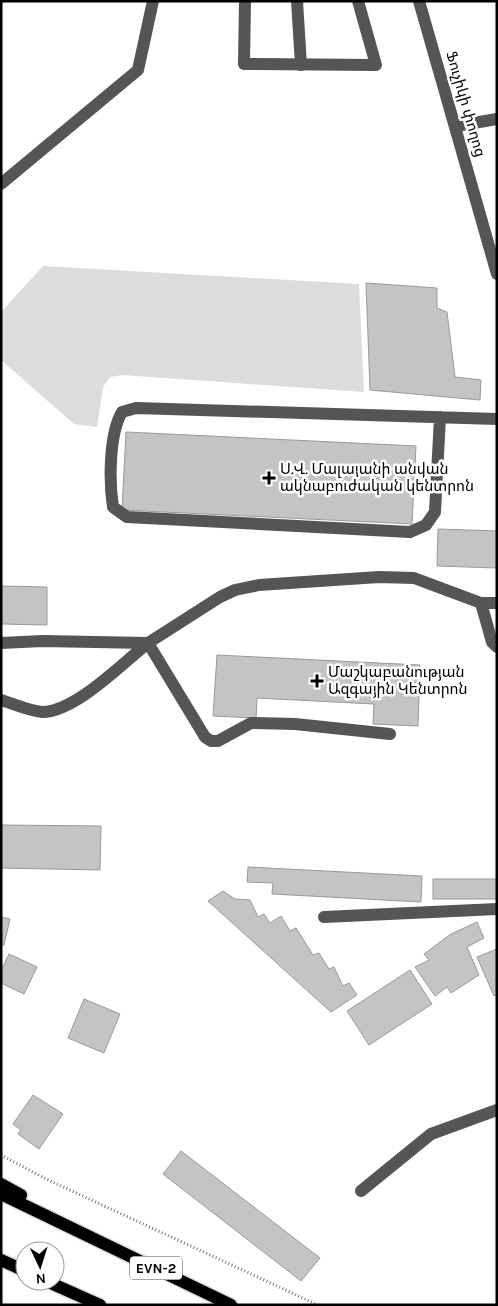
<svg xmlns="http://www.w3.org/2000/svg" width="498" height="1306" font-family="Karla,'Noto Sans Armenian',sans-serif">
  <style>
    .green { fill: #dcdcdc }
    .building { fill: #c4c4c4; stroke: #999 }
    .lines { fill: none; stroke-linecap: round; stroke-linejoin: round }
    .major-casing { stroke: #dbdbdb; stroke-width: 15 }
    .path { stroke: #777; stroke-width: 3; stroke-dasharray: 1 2.5; stroke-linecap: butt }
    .minor { stroke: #555; stroke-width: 12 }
    .major { stroke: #000; stroke-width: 12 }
    .poi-dot { fill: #000; stroke: #fff; stroke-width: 2 }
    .labels { text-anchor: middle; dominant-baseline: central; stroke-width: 5; stroke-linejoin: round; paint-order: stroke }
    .shield { fill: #fff; stroke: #4c4c4c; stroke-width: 1 }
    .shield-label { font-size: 14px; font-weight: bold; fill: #000 }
    .street-label { font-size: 15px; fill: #000; stroke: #fff }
    .poi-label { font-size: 15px; fill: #000; stroke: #fff; text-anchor: start }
  </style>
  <rect width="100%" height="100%" fill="#fff"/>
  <path class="green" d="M43,266L359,284L364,392L123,375L110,377L103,387L97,427L74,424L1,360V312Z"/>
  <g class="building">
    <path d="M366,283L437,288V308L447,312L455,377L481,380L480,400L370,390Z"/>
    <path d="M126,432L416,446L412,524L122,510Z"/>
    <path d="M438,529L497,531V568L437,566Z"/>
    <path d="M1,586L47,587V625L1,624Z"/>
    <path d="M217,655L420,665L418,726L373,724L374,704L257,698L256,718L213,716Z"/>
    <path d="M1,825L101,826L100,870L1,868Z"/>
    <path d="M248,867L422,876L421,902L272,894L273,883L247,882Z"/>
    <rect x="433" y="879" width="64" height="20"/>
    <path d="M223,891L235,899L250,900L258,917L264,914L270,923L281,916L290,931L296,928L313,955L319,953L329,969L334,967L343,986L349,983L357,995L331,1012L208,901Z"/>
    <path d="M1,917L10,919L4,945H1Z"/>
    <path d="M477,922L484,938L467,947L479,975L451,993L447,987L435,996L415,967L429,960L424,954L451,934Z"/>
    <path d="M497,949V995L494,996L477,957Z"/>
    <path d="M9,954L37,967L24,994L1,983V971Z"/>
    <path d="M410,970L432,1004L369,1045L347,1011Z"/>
    <path d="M84,999L120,1014L104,1053L68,1038Z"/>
    <path d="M33,1095L63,1114L39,1149L18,1134L21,1130L13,1124Z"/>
    <path d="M181,1151L320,1258L301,1281L163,1174Z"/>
  </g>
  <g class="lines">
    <defs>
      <g id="major">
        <path d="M1,1184L21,1195"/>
        <path d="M1,1194L231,1305"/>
        <path d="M1,1260L25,1271"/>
        <path d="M46,1281L100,1305"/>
      </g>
    </defs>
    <use href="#major" class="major-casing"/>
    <path class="path" d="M1,1155L46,1179L318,1305"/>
    <g class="minor">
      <path d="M245,1L244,64L376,65L358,1"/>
      <path d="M297,1L301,65"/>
      <path d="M419,1L497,274"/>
      <path d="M456,126L497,119"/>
      <path d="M1,184L138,70L153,1"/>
      <path d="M440,417L435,512L426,525L410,532L127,517L113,507C109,482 109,434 122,412L136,408L497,419"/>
      <path d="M497,603H481L492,642L497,647"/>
      <path d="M1,643L42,641L148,643"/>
      <path d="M1,700C14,704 29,711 42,712C75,712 123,663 148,643"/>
      <path d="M390,734L295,724L251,723L218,741H211L205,737L148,643L220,597L235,590L259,585L379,577L414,578L481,603"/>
      <path d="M324,917L497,909"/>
      <path d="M361,1191L431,1134L497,1110"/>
    </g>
    <use href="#major" class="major"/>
  </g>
  <g class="poi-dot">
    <path d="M266.5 470.5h5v5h5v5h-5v5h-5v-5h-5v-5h5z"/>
    <path d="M314.5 673.5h5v5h5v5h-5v5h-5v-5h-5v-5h5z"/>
  </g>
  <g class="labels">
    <rect class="shield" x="130" y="1256.5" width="52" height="23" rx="4"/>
    <g class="shield-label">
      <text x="156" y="1268">EVN-2</text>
    </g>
    <g class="street-label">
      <text transform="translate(466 104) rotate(74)">Ֆուչիկի փողոց</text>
    </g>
    <g class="poi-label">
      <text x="280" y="469">Ս.Վ. Մալայանի անվան<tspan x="280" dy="17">ակնաբուժական կենտրոն</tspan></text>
      <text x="328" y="672">Մաշկաբանության<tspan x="328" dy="17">Ազգային Կենտրոն</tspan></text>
    </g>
  </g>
  <rect width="498" height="1306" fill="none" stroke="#000000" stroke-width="5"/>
  <g transform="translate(40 1266) rotate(176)"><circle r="24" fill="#ffffff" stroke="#999999"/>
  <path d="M0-4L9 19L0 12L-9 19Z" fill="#000000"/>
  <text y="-8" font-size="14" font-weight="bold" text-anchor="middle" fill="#000000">N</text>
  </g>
</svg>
